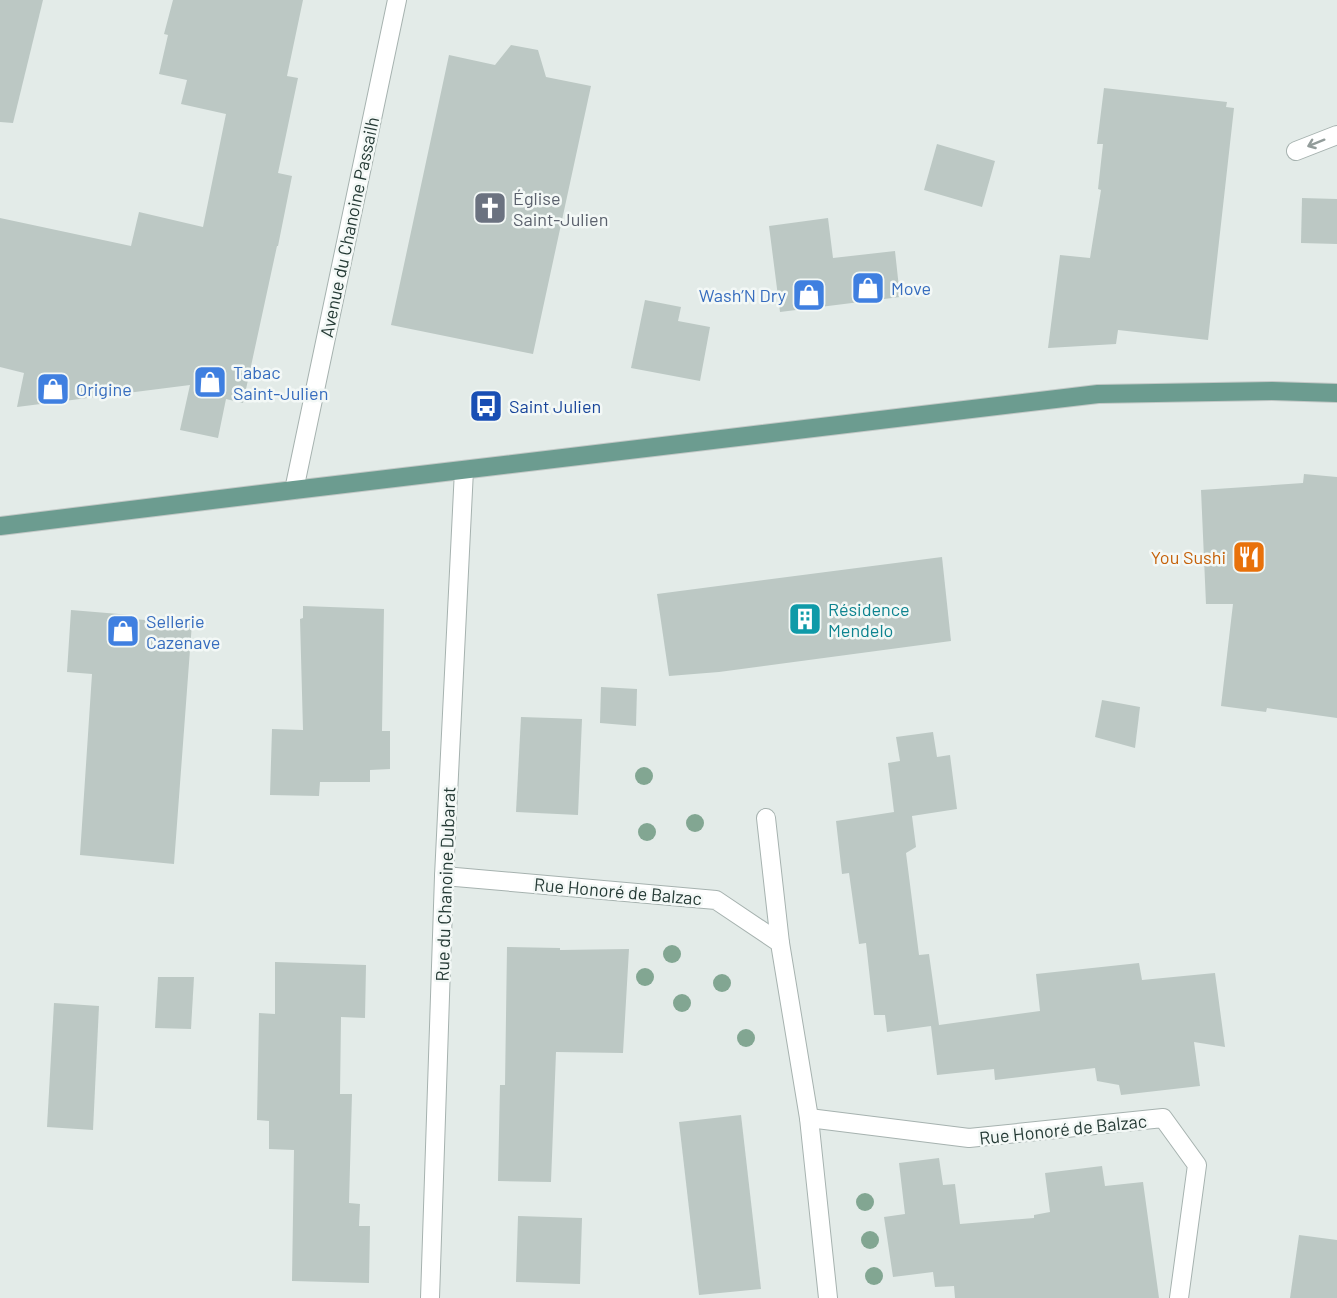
<svg xmlns="http://www.w3.org/2000/svg" width="1337" height="1298" font-family="Barlow,sans-serif">
  <style>
    .building { fill: #bcc8c4 }
    .lines { fill: none; stroke-linecap: round; stroke-linejoin: round }
    .minor-casing { stroke: #a6b2af; stroke-width: 20 }
    .major-casing { stroke: #c2c8c6; stroke-width: 20 }
    .minor { stroke: #fff; stroke-width: 18 }
    .major { stroke: #6c9c90; stroke-width: 18 }
    .tree { fill: #82a692 }
    .oneway { stroke: #929c9a }
    .labels { text-anchor: middle; dominant-baseline: central; stroke-width: 5; stroke-linejoin: round; paint-order: stroke }
    .worship-label { font-size: 18px; fill: #5b616d; stroke: #f3f8f6; text-anchor: start }
    .street-label { font-size: 18px; fill: #253a35; stroke: #f3f8f6 }
    .shop-label { font-size: 18px; fill: #366cbe; stroke: #f3f8f6; text-anchor: start }
    .transit-label { font-size: 18px; fill: #164399; stroke: #f3f8f6; text-anchor: start }
    .food-label { font-size: 18px; fill: #c56008; stroke: #f3f8f6; text-anchor: end }
    .culture-label { font-size: 18px; fill: #0d838f; stroke: #f3f8f6; text-anchor: start }
  </style>
  <rect width="100%" height="100%" fill="#e3ebe8"/>
  <g class="building">
    <path d="M0,0H43L13,123L0,122Z"/>
    <path d="M173,0H303L287,76L298,78L278,173L292,176L278,246H277L243,403L226,399L218,438L180,430L190,385L17,407L24,373L0,367V218L131,246L139,212L203,227L226,114L181,104L187,80L159,74L168,35L164,34Z"/>
    <path d="M511,45L538,50L546,77L591,86L533,354L391,325L449,55L495,65Z"/>
    <path d="M1104,88L1227,102L1226,107L1234,108L1208,340L1118,330L1116,344L1048,348L1060,255L1090,258L1101,190L1098,189L1103,144H1097Z"/>
    <path d="M937,144L995,161L982,207L924,190Z"/>
    <path d="M1302,198L1337,199V244L1301,243Z"/>
    <path d="M828,218L833,258L895,251L900,297L780,312L769,226Z"/>
    <path d="M645,300L681,307L678,321L710,327L700,381L631,368Z"/>
    <path d="M1304,474L1337,477V718L1267,708L1266,712L1221,706L1233,604H1206L1201,490L1303,483Z"/>
    <path d="M942,557L951,641L719,672L669,676L657,594Z"/>
    <path d="M303,606L384,609L382,731H390V769L370,770V782H320L319,796L270,795L272,729L303,730L300,619L303,618Z"/>
    <path d="M71,610L131,615V619L192,623L174,864L80,855L92,674L67,672Z"/>
    <path d="M601,687L637,689L636,726L600,723Z"/>
    <path d="M1102,700L1140,707L1135,748L1095,737Z"/>
    <path d="M521,717L582,719L578,815L516,812Z"/>
    <path d="M933,732L937,757L950,755L957,809L912,816L916,847L906,853L919,955L929,954L939,1025L1040,1011L1036,974L1139,963L1142,980L1215,973L1225,1047L1194,1042L1200,1086L1121,1095L1119,1085L1097,1081L1095,1068L995,1080L994,1069L937,1075L931,1026L887,1032L885,1015H874L866,943L859,944L849,873L842,874L836,821L894,812L888,763L900,761L896,737Z"/>
    <path d="M507,947L560,948V950L629,949L623,1053L556,1052L551,1182L498,1181L500,1085H505Z"/>
    <path d="M275,962L366,965L365,1018L341,1017L340,1094H352L349,1203L360,1204L359,1226H370L369,1283L292,1281L294,1150L269,1149V1121L257,1120L259,1013L275,1014Z"/>
    <path d="M158,977H194L191,1029L155,1028Z"/>
    <path d="M54,1003L99,1006L93,1130L47,1127Z"/>
    <path d="M741,1115L761,1289L699,1295L679,1122Z"/>
    <path d="M939,1158L943,1185L955,1184L960,1224L1034,1218V1215L1050,1212L1045,1173L1102,1166L1105,1186L1143,1182L1159,1298H955L954,1286L935,1287L933,1272L893,1277L884,1217L905,1214L899,1163Z"/>
    <path d="M518,1216L582,1218L580,1284L516,1282Z"/>
    <path d="M1299,1235L1337,1240V1298H1290Z"/>
  </g>
  <g class="lines">
    <defs>
      <g id="minor">
        <path d="M1296,151L1337,135"/>
        <path d="M294,490L397,0"/>
        <path d="M766,818L780,943"/>
        <path d="M444,876L716,900L780,943L809,1118L828,1298"/>
        <path d="M809,1118L969,1138L1163,1118L1197,1165L1179,1298"/>
        <path d="M430,1298L444,876L464,470"/>
      </g>
      <path id="major" d="M0,526L294,490L1098,394L1272,391L1337,393"/>
    </defs>
    <use href="#minor" class="minor-casing"/>
    <use href="#major" class="major-casing"/>
    <use href="#minor" class="minor"/>
    <use href="#major" class="major"/>
  </g>
  <g class="tree">
    <circle cx="644" cy="776" r="9"/>
    <circle cx="695" cy="823" r="9"/>
    <circle cx="647" cy="832" r="9"/>
    <circle cx="672" cy="954" r="9"/>
    <circle cx="645" cy="977" r="9"/>
    <circle cx="722" cy="983" r="9"/>
    <circle cx="682" cy="1003" r="9"/>
    <circle cx="746" cy="1038" r="9"/>
    <circle cx="865" cy="1202" r="9"/>
    <circle cx="870" cy="1240" r="9"/>
    <circle cx="874" cy="1276" r="9"/>
  </g>
  <defs><path id="oneway-shaft" d="M-6 0H5M1.5-3L5.5 0L1.5 3" fill="none" stroke-width="1.6" stroke-linecap="round" stroke-linejoin="round" transform="scale(1.5)"/></defs>
  <use class="oneway" href="#oneway-shaft" transform="translate(1316 143) rotate(158)"/>
  <defs>
    <symbol id="church-square" viewBox="-11 -11 22 22"><rect x="-9" y="-9" width="18" height="18" rx="4" fill="#6b7280" stroke="#f3f8f6"/><path d="M-1.2-6h2.4v3.5h3.3v2.4h-3.3V6h-2.4V-.1h-3.3v-2.4h3.3Z" fill="#fff"/></symbol>
    <symbol id="shop-square" viewBox="-11 -11 22 22"><rect x="-9" y="-9" width="18" height="18" rx="4" fill="#3f7fe0" stroke="#f3f8f6"/><path d="M-5-2.5h2.3a2.7 3.5 0 0 1 5.4 0H5L5.5 6h-11ZM-1.5-2.5h3a1.5 2.3 0 0 0-3 0Z" fill="#fff"/></symbol>
    <symbol id="bus-square" viewBox="-11 -11 22 22"><rect x="-9" y="-9" width="18" height="18" rx="4" fill="#1a4fb4" stroke="#f3f8f6"/><path d="M-5-6H5V4H4V6H2V4H-2V6H-4V4H-5ZM-3.5-4V0h7V-4ZM-3.5 1.2v1.5H-2V1.2ZM2 1.2v1.5H3.5V1.2Z" fill="#fff"/></symbol>
    <symbol id="restaurant-square" viewBox="-11 -11 22 22"><rect x="-9" y="-9" width="18" height="18" rx="4" fill="#e8710a" stroke="#f3f8f6"/><path d="M-5-6h1v4h1v-4h1v4h1v-4h1v5L-1.5 .5V6h-2V.5L-5-1ZM5-6V6H3V1.5H1.5Q1.5-4 5-6Z" fill="#fff"/></symbol>
    <symbol id="building-square" viewBox="-11 -11 22 22"><rect x="-9" y="-9" width="18" height="18" rx="4" fill="#0f9aa8" stroke="#f3f8f6"/><path d="M-4-6H4V6H1V3H-1V6H-4ZM-2.5-4.3h1.7v1.8h-1.7ZM.8-4.3h1.7v1.8H.8ZM-2.5-1h1.7V.8h-1.7ZM.8-1h1.7V.8H.8Z" fill="#fff"/></symbol>
  </defs>
  <g fill-rule="evenodd">
    <use href="#church-square" x="471" y="189" width="38" height="38"/>
    <use href="#shop-square" x="849" y="269" width="38" height="38"/>
    <use href="#shop-square" x="790" y="276" width="38" height="38"/>
    <use href="#shop-square" x="191" y="363" width="38" height="38"/>
    <use href="#shop-square" x="34" y="370" width="38" height="38"/>
    <use href="#bus-square" x="467" y="387" width="38" height="38"/>
    <use href="#restaurant-square" x="1230" y="538" width="38" height="38"/>
    <use href="#building-square" x="786" y="600" width="38" height="38"/>
    <use href="#shop-square" x="104" y="612" width="38" height="38"/>
  </g>
  <g class="labels">
    <g class="worship-label">
      <text x="513" y="198">Église<tspan x="513" dy="21">Saint-Julien</tspan></text>
    </g>
    <g class="street-label">
      <text transform="translate(349 227) rotate(-78)">Avenue du Chanoine Passailh</text>
      <text transform="translate(445 884) rotate(-88)">Rue du Chanoine Dubarat</text>
      <text transform="translate(618 891) rotate(5)">Rue Honoré de Balzac</text>
      <text transform="translate(1063 1129) rotate(-6)">Rue Honoré de Balzac</text>
    </g>
    <g class="shop-label">
      <text x="891" y="288">Move</text>
      <text x="786" y="295" text-anchor="end">Wash’N Dry</text>
      <text x="233" y="372">Tabac<tspan x="233" dy="21">Saint-Julien</tspan></text>
      <text x="76" y="389">Origine</text>
      <text x="146" y="621">Sellerie<tspan x="146" dy="21">Cazenave</tspan></text>
    </g>
    <g class="transit-label">
      <text x="509" y="406">Saint Julien</text>
    </g>
    <g class="food-label">
      <text x="1226" y="557">You Sushi</text>
    </g>
    <g class="culture-label">
      <text x="828" y="609">Résidence<tspan x="828" dy="21">Mendelo</tspan></text>
    </g>
  </g>
</svg>
